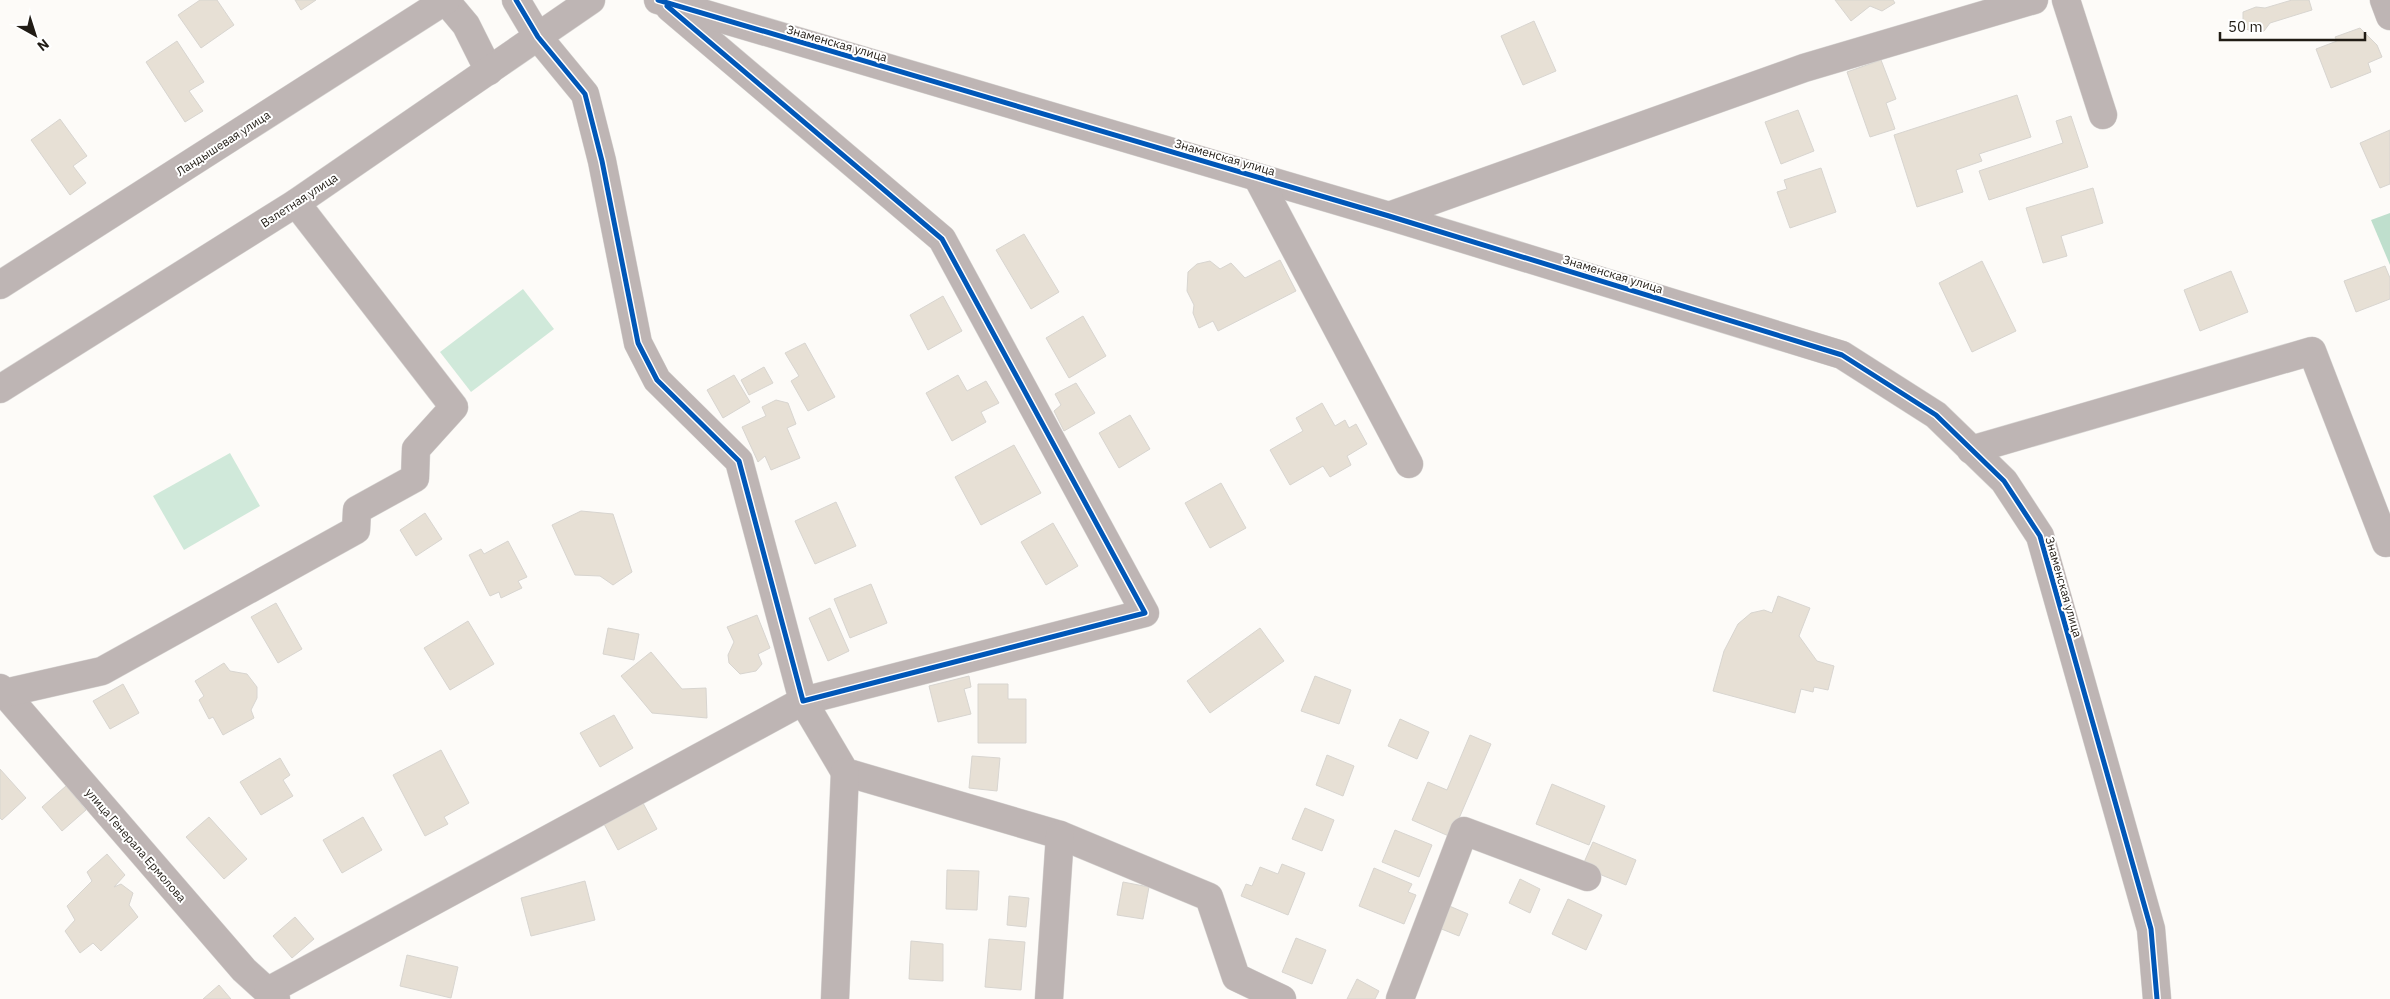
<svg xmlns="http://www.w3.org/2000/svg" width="2390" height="999" font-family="'IBM Plex Sans',sans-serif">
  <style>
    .green { fill: #d0e9da }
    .forest { fill: #bfdfcd }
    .building { fill: #e7e0d5; stroke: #d8d5d0 }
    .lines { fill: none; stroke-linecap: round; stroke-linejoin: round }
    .minor-casing { stroke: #d9d7d5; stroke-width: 29 }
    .minor { stroke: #beb5b4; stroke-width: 28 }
    .cycleway-casing { stroke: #fff; stroke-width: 8 }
    .cycleway { stroke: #0057b8; stroke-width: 5 }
    .labels { text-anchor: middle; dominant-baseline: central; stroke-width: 4; stroke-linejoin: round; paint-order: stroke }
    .street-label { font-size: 12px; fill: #211c15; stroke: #fff }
  </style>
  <rect width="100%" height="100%" fill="#fdfbf8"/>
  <g class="green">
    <path d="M523,289L554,329L471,392L440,352Z"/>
    <path d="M230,453L260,506L184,550L153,496Z"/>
  </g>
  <path class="forest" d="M2390,213V265L2371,220Z"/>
  <g class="building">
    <path d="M200,0H217L234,25L201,48L178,15Z"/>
    <path d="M295,0H316L301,10Z"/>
    <path d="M1835,0H1893L1895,3L1882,11L1870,6L1851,21Z"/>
    <path d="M2292,0H2309L2312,10L2270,23L2264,31L2257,33L2246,29L2243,24V12L2256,7L2265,8Z"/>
    <path d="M1534,21L1556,71L1523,85L1501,36Z"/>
    <path d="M2360,28L2377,45L2382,57L2368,63L2371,72L2331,88L2316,49L2337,41L2335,37Z"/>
    <path d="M177,41L204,82L189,91L203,111L185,122L146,62Z"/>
    <path d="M1881,60L1896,99L1886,103L1895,129L1870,137L1847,72Z"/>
    <path d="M2017,95L2031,137L1979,154L1982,161L1956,170L1963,192L1917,207L1894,135Z"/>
    <path d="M1798,110L1814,151L1781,164L1765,122Z"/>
    <path d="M2071,116L2088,167L1989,200L1979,171L2063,143L2056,121Z"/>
    <path d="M60,119L87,156L73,166L86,183L70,195L31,140Z"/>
    <path d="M2390,130V184L2380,188L2360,143Z"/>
    <path d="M1821,168L1836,212L1790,228L1777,192L1787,189L1784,180Z"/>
    <path d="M2093,188L2103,223L2061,236L2067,256L2043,263L2026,208Z"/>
    <path d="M1024,234L1059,292L1031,309L996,250Z"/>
    <path d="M1280,260L1296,291L1218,331L1213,321L1199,328L1193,313L1194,305L1187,291L1188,272L1197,264L1210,261L1220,269L1231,263L1245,278Z"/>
    <path d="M1982,261L2016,331L1972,352L1939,283Z"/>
    <path d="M2385,266L2390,278V299L2356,312L2344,281Z"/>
    <path d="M2231,271L2248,312L2200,331L2184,290Z"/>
    <path d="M943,296L962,331L928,350L910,315Z"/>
    <path d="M1083,316L1106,356L1069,378L1046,338Z"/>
    <path d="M805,343L835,397L808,411L791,381L799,376L785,353Z"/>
    <path d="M764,367L773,383L749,395L741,380Z"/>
    <path d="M734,375L750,402L723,418L707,390Z"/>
    <path d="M958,375L967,391L986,381L999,403L981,412L986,422L952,441L926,393Z"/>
    <path d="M1076,383L1095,413L1064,431L1054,411L1061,405L1055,394Z"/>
    <path d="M776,400L788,403L796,424L787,428L800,458L771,470L765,456L758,462L742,427L766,416L762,407Z"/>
    <path d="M1322,403L1335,426L1345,420L1349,428L1356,424L1367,444L1347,456L1351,465L1330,477L1323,466L1290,485L1270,450L1303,431L1296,418Z"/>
    <path d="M1130,415L1150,449L1119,468L1099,433Z"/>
    <path d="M1014,445L1041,493L981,525L955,477Z"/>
    <path d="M1221,483L1246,528L1210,548L1185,503Z"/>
    <path d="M836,502L856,546L815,564L795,521Z"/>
    <path d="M581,511L613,514L632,572L613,585L600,576L575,575L552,525Z"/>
    <path d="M425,513L442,539L416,556L400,530Z"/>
    <path d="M1053,523L1078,566L1046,585L1021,542Z"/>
    <path d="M508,541L527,577L518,581L522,588L501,598L499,592L490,596L469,555L481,549L484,554Z"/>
    <path d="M871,584L887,623L850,638L834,599Z"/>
    <path d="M1778,596L1810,608L1799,636L1817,661L1834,666L1828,690L1814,687L1813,692L1801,689L1795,713L1713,691L1724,651L1738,624L1751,613L1764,610L1772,613Z"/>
    <path d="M276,603L302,649L278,663L251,617Z"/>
    <path d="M830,608L849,651L828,661L809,618Z"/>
    <path d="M757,615L770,648L758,654L762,664L756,671L740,674L729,663L728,655L734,642L727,627Z"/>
    <path d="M468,621L494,664L450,690L424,648Z"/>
    <path d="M608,628L639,634L634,660L603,654Z"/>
    <path d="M1260,628L1284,661L1210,713L1187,681Z"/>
    <path d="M651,652L682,689L706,688L707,718L652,713L621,676Z"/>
    <path d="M224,663L230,671L247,674L257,687V698L251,710L254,718L223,735L213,717L209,719L199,700L204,696L195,681Z"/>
    <path d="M969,676L971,687L964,689L971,714L938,722L929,686Z"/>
    <path d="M1315,676L1351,690L1339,724L1301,711Z"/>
    <path d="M123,684L139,713L110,729L93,701Z"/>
    <path d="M978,684H1008V699H1026V743H978Z"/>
    <path d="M614,715L633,748L600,767L580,733Z"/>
    <path d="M1400,719L1429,732L1417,759L1388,746Z"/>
    <path d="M1470,735L1491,744L1451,837L1412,820L1428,782L1447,790Z"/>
    <path d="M441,750L469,803L444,817L448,824L425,836L393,775Z"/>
    <path d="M1327,755L1354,766L1343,796L1316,785Z"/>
    <path d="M972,756L1000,758L997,791L969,788Z"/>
    <path d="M280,758L290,775L283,780L293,796L261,815L240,782Z"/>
    <path d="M0,769L26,798L2,820L0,818Z"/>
    <path d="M1552,784L1605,806L1589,845L1536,824Z"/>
    <path d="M66,786L86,810L62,831L42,807Z"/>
    <path d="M643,803L657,829L618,850L604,824Z"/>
    <path d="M1305,808L1334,820L1322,851L1292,839Z"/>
    <path d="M209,817L247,859L224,879L186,837Z"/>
    <path d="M363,817L382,850L342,873L323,840Z"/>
    <path d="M1395,830L1432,845L1419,877L1382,862Z"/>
    <path d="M1593,842L1636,860L1626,885L1582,867Z"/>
    <path d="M107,854L125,875L114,887L121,884L133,893L129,905L138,917L101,951L93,943L80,953L65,931L75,920L67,906L92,881L87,872Z"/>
    <path d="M1282,864L1305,873L1288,915L1241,896L1246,884L1252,886L1260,867L1278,874Z"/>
    <path d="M1374,868L1412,884L1408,892L1416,895L1404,924L1359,906Z"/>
    <path d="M947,870L979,871L977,910L946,909Z"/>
    <path d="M1520,879L1540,889L1530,913L1509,903Z"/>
    <path d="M585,881L595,920L531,936L521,898Z"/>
    <path d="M1123,882L1149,887L1143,919L1117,915Z"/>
    <path d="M1009,896L1029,898L1026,927L1007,925Z"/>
    <path d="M1568,899L1602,915L1586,950L1552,934Z"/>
    <path d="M1447,905L1468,914L1459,936L1439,928Z"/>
    <path d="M295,917L314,939L292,958L273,936Z"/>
    <path d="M1296,938L1326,950L1312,984L1282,972Z"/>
    <path d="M989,939L1025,942L1021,990L985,987Z"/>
    <path d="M911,941L943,944V981L909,979Z"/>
    <path d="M407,955L458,967L451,998L400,986Z"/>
    <path d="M1357,979L1379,991L1375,999H1347Z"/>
    <path d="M219,985L231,999H203Z"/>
  </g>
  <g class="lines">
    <defs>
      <g id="minor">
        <path d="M445,0L466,25L489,71"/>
        <path d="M516,0L538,37L585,94L602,161L638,343L657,380L739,461L803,701L1145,613L942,239L670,8"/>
        <path d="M658,0L1389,216L1842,355L1936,415L2004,481L2040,536L2151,929L2157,999"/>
        <path d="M2066,0L2103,115"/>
        <path d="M2384,0L2390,16"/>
        <path d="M1257,177L1409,464"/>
        <path d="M1389,216L1804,68L2034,0"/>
        <path d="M0,285L446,0"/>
        <path d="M0,389L296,203L591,0"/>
        <path d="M1971,450L2312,351L2386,543L2390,542"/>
        <path d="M0,688L244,970L276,999"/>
        <path d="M5,693L102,671L356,530L357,510L415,478L416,449L454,407L296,203"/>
        <path d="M268,991L803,701L845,772L1060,835L1209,897L1236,977L1282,999"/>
        <path d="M835,999L845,772"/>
        <path d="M1049,999L1060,835"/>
        <path d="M1400,999L1464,831L1587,877"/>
      </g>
    </defs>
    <use href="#minor" class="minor-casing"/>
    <use href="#minor" class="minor"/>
    <defs>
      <g id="cycleway">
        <path d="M516,0L538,37L585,94L602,161L638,343L657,380L739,461L803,701L1145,613L942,239L667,6"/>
        <path d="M658,0L1389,216L1842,355L1936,415L2004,481L2040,536L2151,929L2157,999"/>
      </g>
    </defs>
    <use href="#cycleway" class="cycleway-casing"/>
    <use href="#cycleway" class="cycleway"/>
  </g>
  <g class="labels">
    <g class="street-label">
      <text transform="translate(837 43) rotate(16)">Знаменская улица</text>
      <text transform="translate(223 143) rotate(-33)">Ландышевая улица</text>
      <text transform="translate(1225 157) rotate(16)">Знаменская улица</text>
      <text transform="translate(299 200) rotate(-33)">Взлетная улица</text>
      <text transform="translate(1613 274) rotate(17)">Знаменская улица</text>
      <text transform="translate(2064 587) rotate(74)">Знаменская улица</text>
      <text transform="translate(136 845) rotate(49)">улица Генерала Ермолова</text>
    </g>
  </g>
  <g transform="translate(35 35) rotate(141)" stroke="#ffffff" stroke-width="4" paint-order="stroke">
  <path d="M0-4L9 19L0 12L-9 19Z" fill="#211c15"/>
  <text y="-8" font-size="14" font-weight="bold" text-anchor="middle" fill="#211c15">N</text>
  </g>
  <path d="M2220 32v8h145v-8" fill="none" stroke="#211c15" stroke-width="2.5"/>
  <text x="2228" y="32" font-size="15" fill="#211c15" stroke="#ffffff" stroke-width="4" paint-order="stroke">50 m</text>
</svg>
